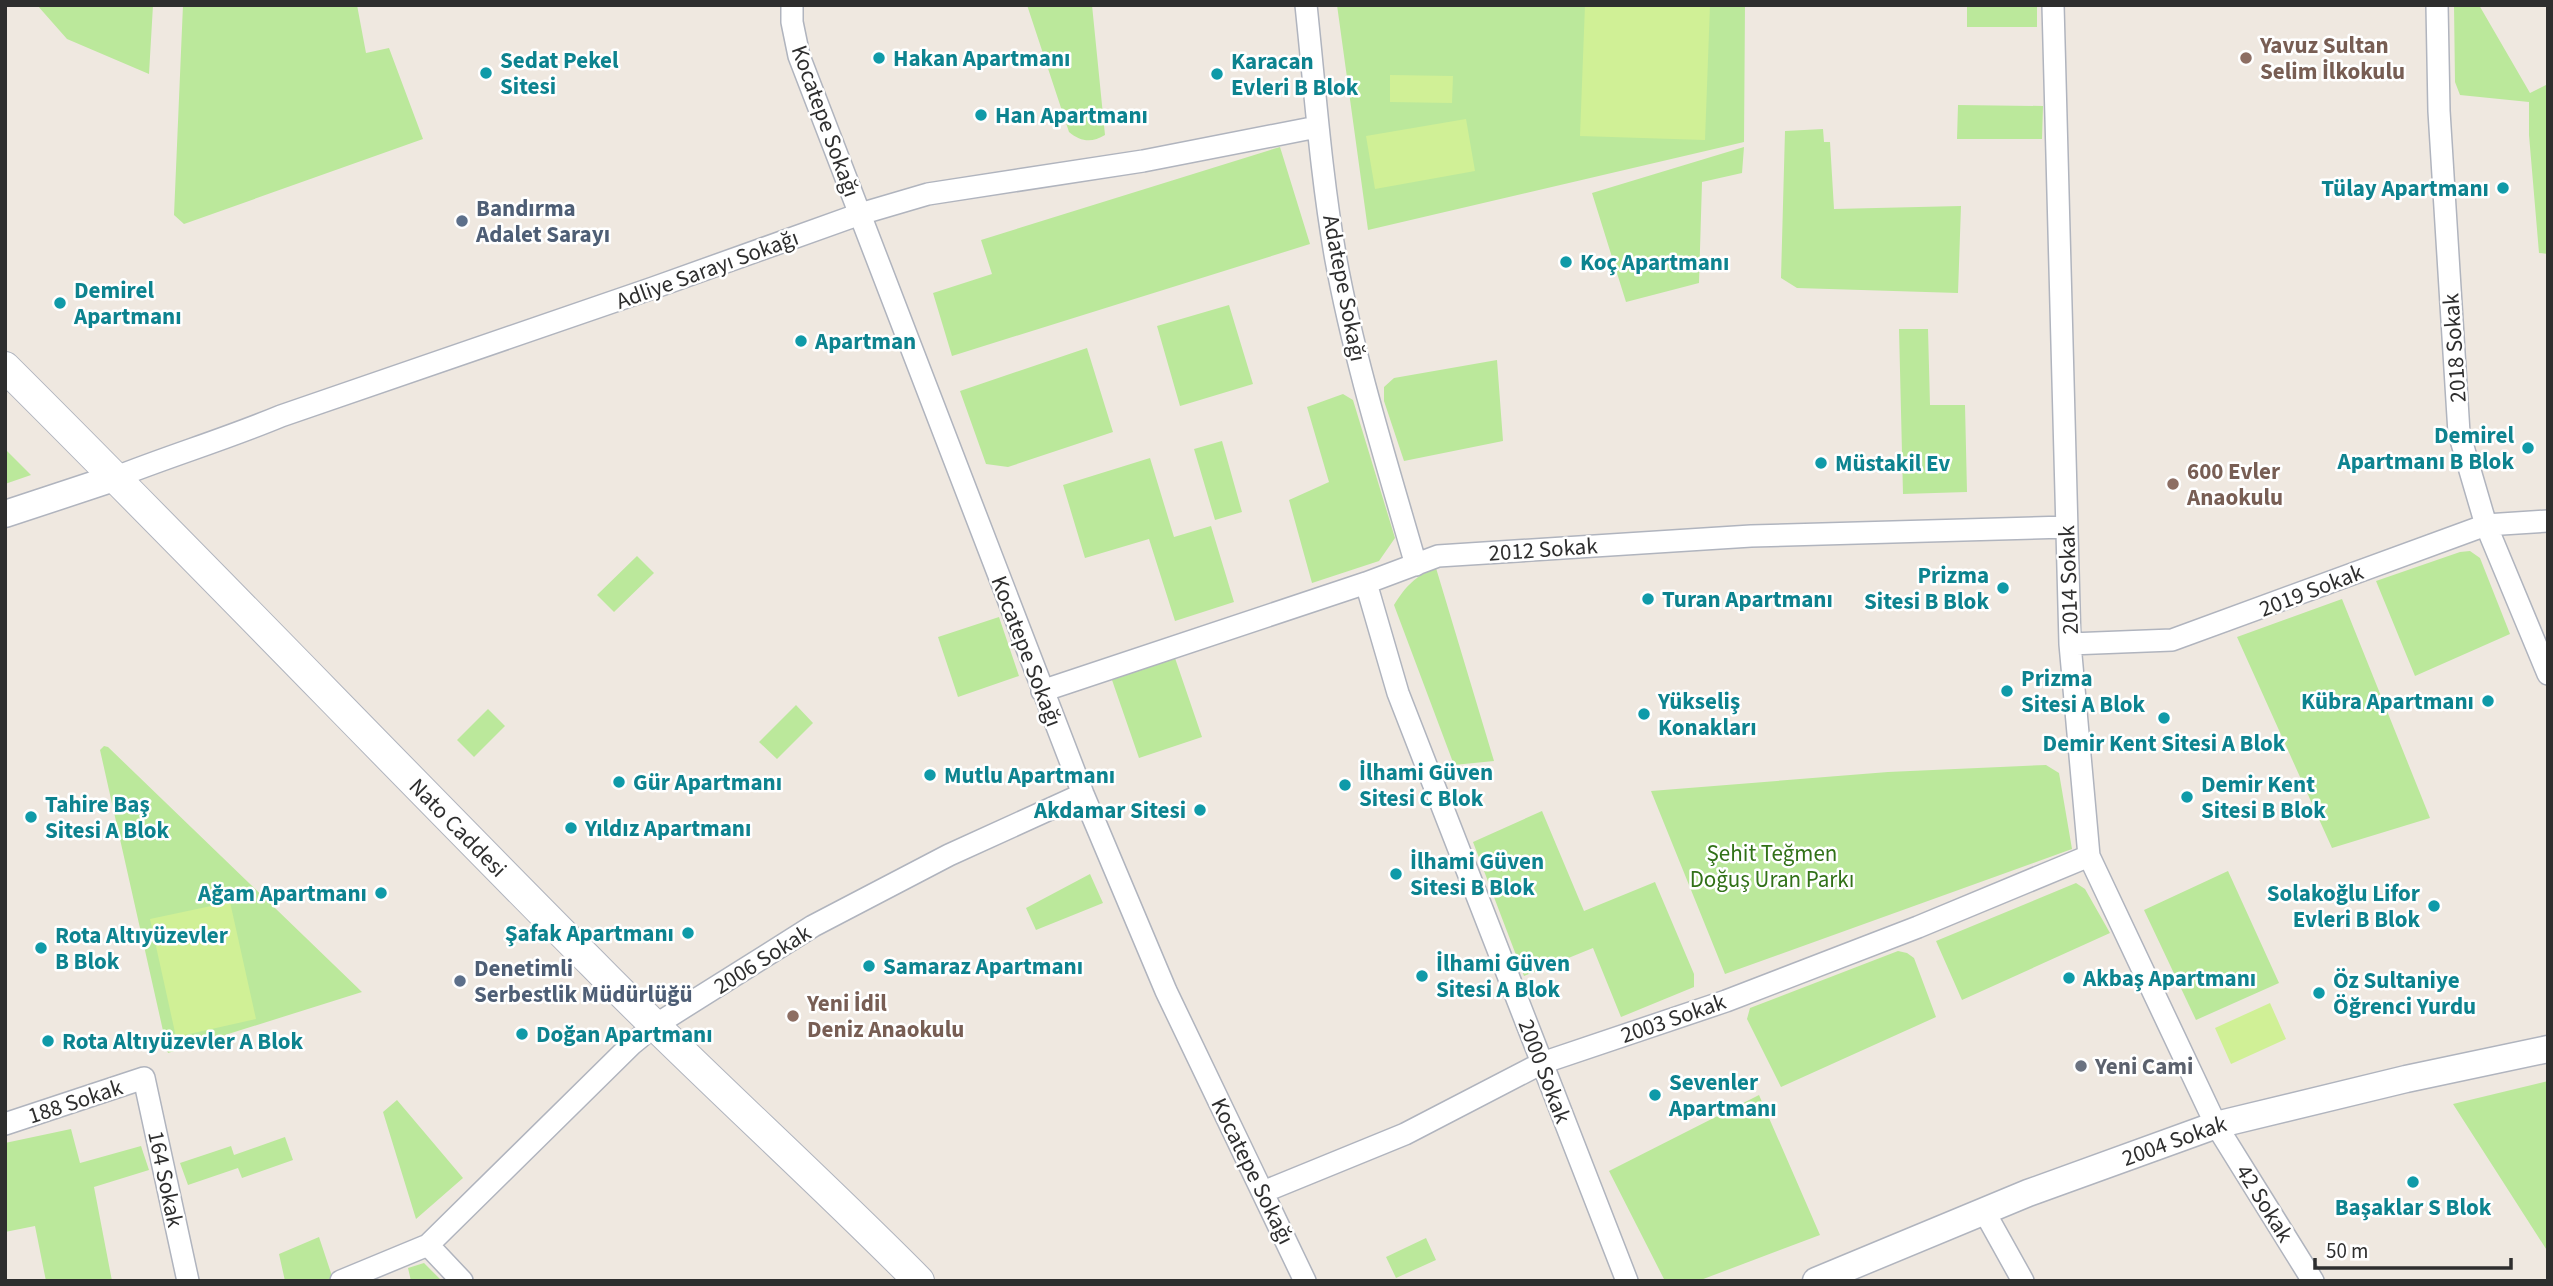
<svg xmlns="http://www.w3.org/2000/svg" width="2553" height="1286" viewBox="0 0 2553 1286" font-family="'Source Sans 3',sans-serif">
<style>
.green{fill:#bbe89b}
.pitch{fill:#d0f096}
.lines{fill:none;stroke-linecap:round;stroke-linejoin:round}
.minor-casing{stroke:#b0b4be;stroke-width:24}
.tertiary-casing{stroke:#b0b4be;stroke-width:29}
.secondary-casing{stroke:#b0b4be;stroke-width:32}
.minor{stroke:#fff;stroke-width:21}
.tertiary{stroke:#fff;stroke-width:26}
.secondary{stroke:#fff;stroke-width:30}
.culture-dot{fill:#0f9aa8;stroke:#fff;stroke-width:2.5}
.education-dot{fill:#8d6e63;stroke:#fff;stroke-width:2.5}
.service-dot{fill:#5c6f8a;stroke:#fff;stroke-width:2.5}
.worship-dot{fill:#6b7280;stroke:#fff;stroke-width:2.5}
.labels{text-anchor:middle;stroke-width:5;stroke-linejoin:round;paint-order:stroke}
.education-label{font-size:23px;font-weight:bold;fill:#785e54;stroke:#fff;text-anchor:start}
.culture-label{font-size:23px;font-weight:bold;fill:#0d838f;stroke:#fff;text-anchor:start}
.street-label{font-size:23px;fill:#2e2e2e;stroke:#fff}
.service-label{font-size:23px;font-weight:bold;fill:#4e5e75;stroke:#fff;text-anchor:start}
.park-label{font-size:23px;fill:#317117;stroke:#fff}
.worship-label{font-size:23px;font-weight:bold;fill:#5b616d;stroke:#fff;text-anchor:start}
</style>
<rect width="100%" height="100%" fill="#efe8e0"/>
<path class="green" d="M 37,5 L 153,5 L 149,74 L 67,39 Z
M 183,5 L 357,5 L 366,53 L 389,48 L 423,139 L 184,224 L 174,215 Z
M 1027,5 L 1092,5 L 1105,135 C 1092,143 1081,142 1069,132 Z
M 1337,5 L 1745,5 L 1744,142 L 1368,230 Z
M 1967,5 L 2037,5 L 2037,27 L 1967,27 Z
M 2454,5 L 2479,5 L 2530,93 L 2548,84 L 2548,254 L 2539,253 L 2529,135 L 2529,102 L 2460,95 L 2455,82 Z
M 1958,105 L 2043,106 L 2042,139 L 1957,139 Z
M 1823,129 L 1824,142 L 1830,142 L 1834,209 L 1961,206 L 1958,293 L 1797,288 L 1781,278 L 1785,131 Z
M 1280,147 L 1310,244 L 952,356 L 933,293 L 992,274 L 981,240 Z
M 1744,147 L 1742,173 L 1702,182 L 1699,283 L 1626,302 L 1592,193 Z
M 1229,305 L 1253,384 L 1180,406 L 1157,326 Z
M 1899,329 L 1928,329 L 1930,405 L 1965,405 L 1967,492 L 1903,494 Z
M 1087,348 L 1113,432 L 1008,467 L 986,464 L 960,391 Z
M 1497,360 L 1503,441 L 1404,461 L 1384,401 L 1384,387 L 1394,378 Z
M 1343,394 L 1353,400 L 1395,538 L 1379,561 L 1312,583 L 1289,500 L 1329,482 L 1307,407 Z
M 1222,441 L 1242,512 L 1215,520 L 1194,449 Z
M 5,449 L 31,475 L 5,484 Z
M 1150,458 L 1174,537 L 1211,526 L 1234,602 L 1175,621 L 1149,539 L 1085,558 L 1063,485 Z
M 2470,551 L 2480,558 L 2510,634 L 2415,676 L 2376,581 L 2460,552 Z
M 637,556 L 654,573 L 614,612 L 597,595 Z
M 1436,568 L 1494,761 L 1454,765 L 1394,605 C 1406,586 1415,576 1436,568 Z
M 2342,599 L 2430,818 L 2332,848 L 2237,637 Z
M 999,617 L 1019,676 L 958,697 L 938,637 Z
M 1175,658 L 1202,737 L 1139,758 L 1112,680 Z
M 796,705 L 813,723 L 777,759 L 759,742 Z
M 488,709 L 505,726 L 474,757 L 457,740 Z
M 104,746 L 108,747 L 362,992 L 168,1053 L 100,750 Z
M 2046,765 L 2059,773 L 2072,849 L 1725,974 L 1651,791 L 1888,772 Z
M 1542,811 L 1584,911 L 1655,882 L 1694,974 L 1694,987 L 1621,1017 L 1593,948 L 1524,976 L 1473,842 Z
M 2228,871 L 2279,983 L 2196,1020 L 2144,910 Z
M 1090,874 L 1103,903 L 1036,930 L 1026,908 Z
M 2076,883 L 2085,889 L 2110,933 L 1962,1000 L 1936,941 Z
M 1898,951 L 1907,953 L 1914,958 L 1936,1017 L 1781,1087 L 1747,1019 L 1750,1008 Z
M 2548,1081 L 2548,1252 L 2453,1104 Z
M 1759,1095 L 1820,1235 L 1698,1281 L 1665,1281 L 1609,1171 Z
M 397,1100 L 463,1178 L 416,1219 L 383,1112 Z
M 71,1129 L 80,1163 L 141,1146 L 149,1170 L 94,1187 L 112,1281 L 46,1281 L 35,1226 L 5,1232 L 5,1143 Z
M 285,1137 L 293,1160 L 242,1178 L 238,1168 L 188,1185 L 180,1163 L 231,1146 L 234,1155 Z
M 319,1237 L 333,1279 L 327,1281 L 285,1281 L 279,1254 Z
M 1426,1238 L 1436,1260 L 1396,1278 L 1386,1257 Z
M 424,1263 L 442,1281 L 411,1281 L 408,1268 Z"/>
<path class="pitch" d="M 1585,5 L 1710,5 L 1705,140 L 1580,136 Z
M 1390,75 L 1453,76 L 1452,103 L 1390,102 Z
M 1466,119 L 1475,171 L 1375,189 L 1366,136 Z
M 230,902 L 256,1019 L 176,1037 L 150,919 Z
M 2270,1003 L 2286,1039 L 2231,1064 L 2215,1028 Z"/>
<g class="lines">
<g class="minor-casing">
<path id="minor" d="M 792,5 L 792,22 L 799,56 L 1083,794 L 1166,991 L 1305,1281
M 1306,5 C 1315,90 1321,176 1336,260 C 1355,363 1387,464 1416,565
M 2053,5 L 2070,644 L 2089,856 L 2216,1125 L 2313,1281
M 2437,5 L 2439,111 L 2459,433 L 2486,525 L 2548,674
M 114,478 C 169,456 226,439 281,416 L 653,288 L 860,214 L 928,194 L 1143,161 L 1317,127
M 1366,583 L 1398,693 L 1627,1281
M 2070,644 L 2172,640 L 2486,525 L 2548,521
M 1042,691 L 1366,583 L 1438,556 L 1751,536 L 2066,527
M 5,1124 L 144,1078 L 188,1281
M 1263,1192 L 1405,1134 L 1542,1063 L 1726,1001 L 1918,927 L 2089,856
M 1984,1211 L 2023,1281
M 428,1245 L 462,1281
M 341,1281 L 428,1245 L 632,1044 L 654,1026 L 813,926 L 949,855 L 1083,794"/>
</g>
<g class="tertiary-casing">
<g id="tertiary">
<path d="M 5,514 L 114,478"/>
<path id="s1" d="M 1816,1281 L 2028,1193 L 2216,1125 L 2406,1079 L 2548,1049"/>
</g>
</g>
<g class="secondary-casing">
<g id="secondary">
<path id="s2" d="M 5,367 C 203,564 396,766 593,964 C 699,1072 812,1173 919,1281"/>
</g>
</g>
<use href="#minor" class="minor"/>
<use href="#tertiary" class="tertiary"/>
<use href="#secondary" class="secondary"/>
</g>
<g class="culture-dot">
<circle cx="879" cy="58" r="7"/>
<circle cx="486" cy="73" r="7"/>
<circle cx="1217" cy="74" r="7"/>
<circle cx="981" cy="115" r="7"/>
<circle cx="2503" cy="188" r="7"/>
<circle cx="1566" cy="262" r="7"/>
<circle cx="60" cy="303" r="7"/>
<circle cx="801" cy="341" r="7"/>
<circle cx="2528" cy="448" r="7"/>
<circle cx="1821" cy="463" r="7"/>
<circle cx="2003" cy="588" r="7"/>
<circle cx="1648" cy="599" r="7"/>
<circle cx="2007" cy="691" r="7"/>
<circle cx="2488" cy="701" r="7"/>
<circle cx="1644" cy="714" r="7"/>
<circle cx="2164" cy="718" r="7"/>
<circle cx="930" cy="775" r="7"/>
<circle cx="619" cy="782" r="7"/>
<circle cx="1345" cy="785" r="7"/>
<circle cx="2187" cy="797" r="7"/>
<circle cx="1200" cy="810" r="7"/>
<circle cx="31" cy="817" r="7"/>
<circle cx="571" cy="828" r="7"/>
<circle cx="1396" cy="874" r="7"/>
<circle cx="381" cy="893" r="7"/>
<circle cx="2434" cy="906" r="7"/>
<circle cx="688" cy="933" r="7"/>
<circle cx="41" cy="948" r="7"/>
<circle cx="869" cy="966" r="7"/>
<circle cx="1422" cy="976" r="7"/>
<circle cx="2069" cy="978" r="7"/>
<circle cx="2319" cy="993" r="7"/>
<circle cx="522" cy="1034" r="7"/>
<circle cx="48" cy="1041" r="7"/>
<circle cx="1655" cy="1095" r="7"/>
<circle cx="2413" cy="1182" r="7"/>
</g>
<g class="education-dot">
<circle cx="2246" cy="58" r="7"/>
<circle cx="2173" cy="484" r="7"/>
<circle cx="793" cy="1016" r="7"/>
</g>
<g class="service-dot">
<circle cx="462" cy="221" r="7"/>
<circle cx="460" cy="981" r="7"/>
</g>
<circle class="worship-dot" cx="2081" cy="1066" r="7"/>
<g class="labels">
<g class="education-label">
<text x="2260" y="53">Yavuz Sultan<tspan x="2260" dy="26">Selim İlkokulu</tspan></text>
<text x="2187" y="479">600 Evler<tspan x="2187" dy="26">Anaokulu</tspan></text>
<text x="807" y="1011">Yeni İdil<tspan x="807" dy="26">Deniz Anaokulu</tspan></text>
</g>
<g class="culture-label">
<text x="893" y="66">Hakan Apartmanı</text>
<text x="500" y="68">Sedat Pekel<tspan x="500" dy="26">Sitesi</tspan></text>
<text x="1231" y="69">Karacan<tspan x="1231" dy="26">Evleri B Blok</tspan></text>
<text x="995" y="123">Han Apartmanı</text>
<text x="2489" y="196" text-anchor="end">Tülay Apartmanı</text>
<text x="1580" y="270">Koç Apartmanı</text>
<text x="74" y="298">Demirel<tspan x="74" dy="26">Apartmanı</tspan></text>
<text x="815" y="349">Apartman</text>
<text x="2514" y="443" text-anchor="end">Demirel<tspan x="2514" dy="26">Apartmanı B Blok</tspan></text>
<text x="1835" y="471">Müstakil Ev</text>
<text x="1989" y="583" text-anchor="end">Prizma<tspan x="1989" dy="26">Sitesi B Blok</tspan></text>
<text x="1662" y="607">Turan Apartmanı</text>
<text x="2021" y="686">Prizma<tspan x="2021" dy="26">Sitesi A Blok</tspan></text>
<text x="1658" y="709">Yükseliş<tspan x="1658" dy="26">Konakları</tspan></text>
<text x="2474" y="709" text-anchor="end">Kübra Apartmanı</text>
<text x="2164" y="751" text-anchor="middle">Demir Kent Sitesi A Blok</text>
<text x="1359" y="780">İlhami Güven<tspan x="1359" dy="26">Sitesi C Blok</tspan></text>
<text x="944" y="783">Mutlu Apartmanı</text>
<text x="633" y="790">Gür Apartmanı</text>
<text x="2201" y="792">Demir Kent<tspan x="2201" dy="26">Sitesi B Blok</tspan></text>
<text x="45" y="812">Tahire Baş<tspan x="45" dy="26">Sitesi A Blok</tspan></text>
<text x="1186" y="818" text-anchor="end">Akdamar Sitesi</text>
<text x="585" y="836">Yıldız Apartmanı</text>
<text x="1410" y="869">İlhami Güven<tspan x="1410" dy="26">Sitesi B Blok</tspan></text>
<text x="367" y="901" text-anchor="end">Ağam Apartmanı</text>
<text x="2420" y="901" text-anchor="end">Solakoğlu Lifor<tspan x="2420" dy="26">Evleri B Blok</tspan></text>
<text x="674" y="941" text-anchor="end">Şafak Apartmanı</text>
<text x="55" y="943">Rota Altıyüzevler<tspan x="55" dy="26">B Blok</tspan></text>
<text x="1436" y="971">İlhami Güven<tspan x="1436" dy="26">Sitesi A Blok</tspan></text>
<text x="883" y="974">Samaraz Apartmanı</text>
<text x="2083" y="986">Akbaş Apartmanı</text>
<text x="2333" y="988">Öz Sultaniye<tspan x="2333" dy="26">Öğrenci Yurdu</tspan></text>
<text x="536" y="1042">Doğan Apartmanı</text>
<text x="62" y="1049">Rota Altıyüzevler A Blok</text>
<text x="1669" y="1090">Sevenler<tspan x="1669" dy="26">Apartmanı</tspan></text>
<text x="2413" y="1215" text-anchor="middle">Başaklar S Blok</text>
</g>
<g class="street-label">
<text transform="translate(826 121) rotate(70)" y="8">Kocatepe Sokağı</text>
<text transform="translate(707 269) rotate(-20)" y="8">Adliye Sarayı Sokağı</text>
<text transform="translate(1345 288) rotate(79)" y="8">Adatepe Sokağı</text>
<text transform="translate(2454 348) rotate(-94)" y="8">2018 Sokak</text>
<text transform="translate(1543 549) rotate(-4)" y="8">2012 Sokak</text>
<text transform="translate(2068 580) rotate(-92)" y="8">2014 Sokak</text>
<text transform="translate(2311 590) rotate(-21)" y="8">2019 Sokak</text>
<text transform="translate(1027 651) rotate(69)" y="8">Kocatepe Sokağı</text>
<text dy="8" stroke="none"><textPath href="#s2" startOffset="646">Nato Caddesi</textPath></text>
<text transform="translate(762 959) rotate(-32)" y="8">2006 Sokak</text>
<text transform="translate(1673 1018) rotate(-19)" y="8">2003 Sokak</text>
<text transform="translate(1545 1071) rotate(69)" y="8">2000 Sokak</text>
<text transform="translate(75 1101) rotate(-18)" y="8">188 Sokak</text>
<text dy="8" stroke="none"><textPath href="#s1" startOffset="385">2004 Sokak</textPath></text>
<text transform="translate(1253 1171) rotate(64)" y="8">Kocatepe Sokağı</text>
<text transform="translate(166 1179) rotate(78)" y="8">164 Sokak</text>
<text transform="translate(2265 1203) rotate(58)" y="8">42 Sokak</text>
</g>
<g class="service-label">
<text x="476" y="216">Bandırma<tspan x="476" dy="26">Adalet Sarayı</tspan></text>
<text x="474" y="976">Denetimli<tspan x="474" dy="26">Serbestlik Müdürlüğü</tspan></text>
</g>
<g class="park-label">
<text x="1772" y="861">Şehit Teğmen<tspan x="1772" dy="26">Doğuş Uran Parkı</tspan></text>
</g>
<g class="worship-label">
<text x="2095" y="1074">Yeni Cami</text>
</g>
</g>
<rect width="2553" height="1286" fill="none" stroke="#2e2e2e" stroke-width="14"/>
<path d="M2315 1258v10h196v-10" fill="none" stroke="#2e2e2e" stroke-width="3.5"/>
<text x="2326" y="1258" font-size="21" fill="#2e2e2e" stroke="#ffffff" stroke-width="5" paint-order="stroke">50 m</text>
</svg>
